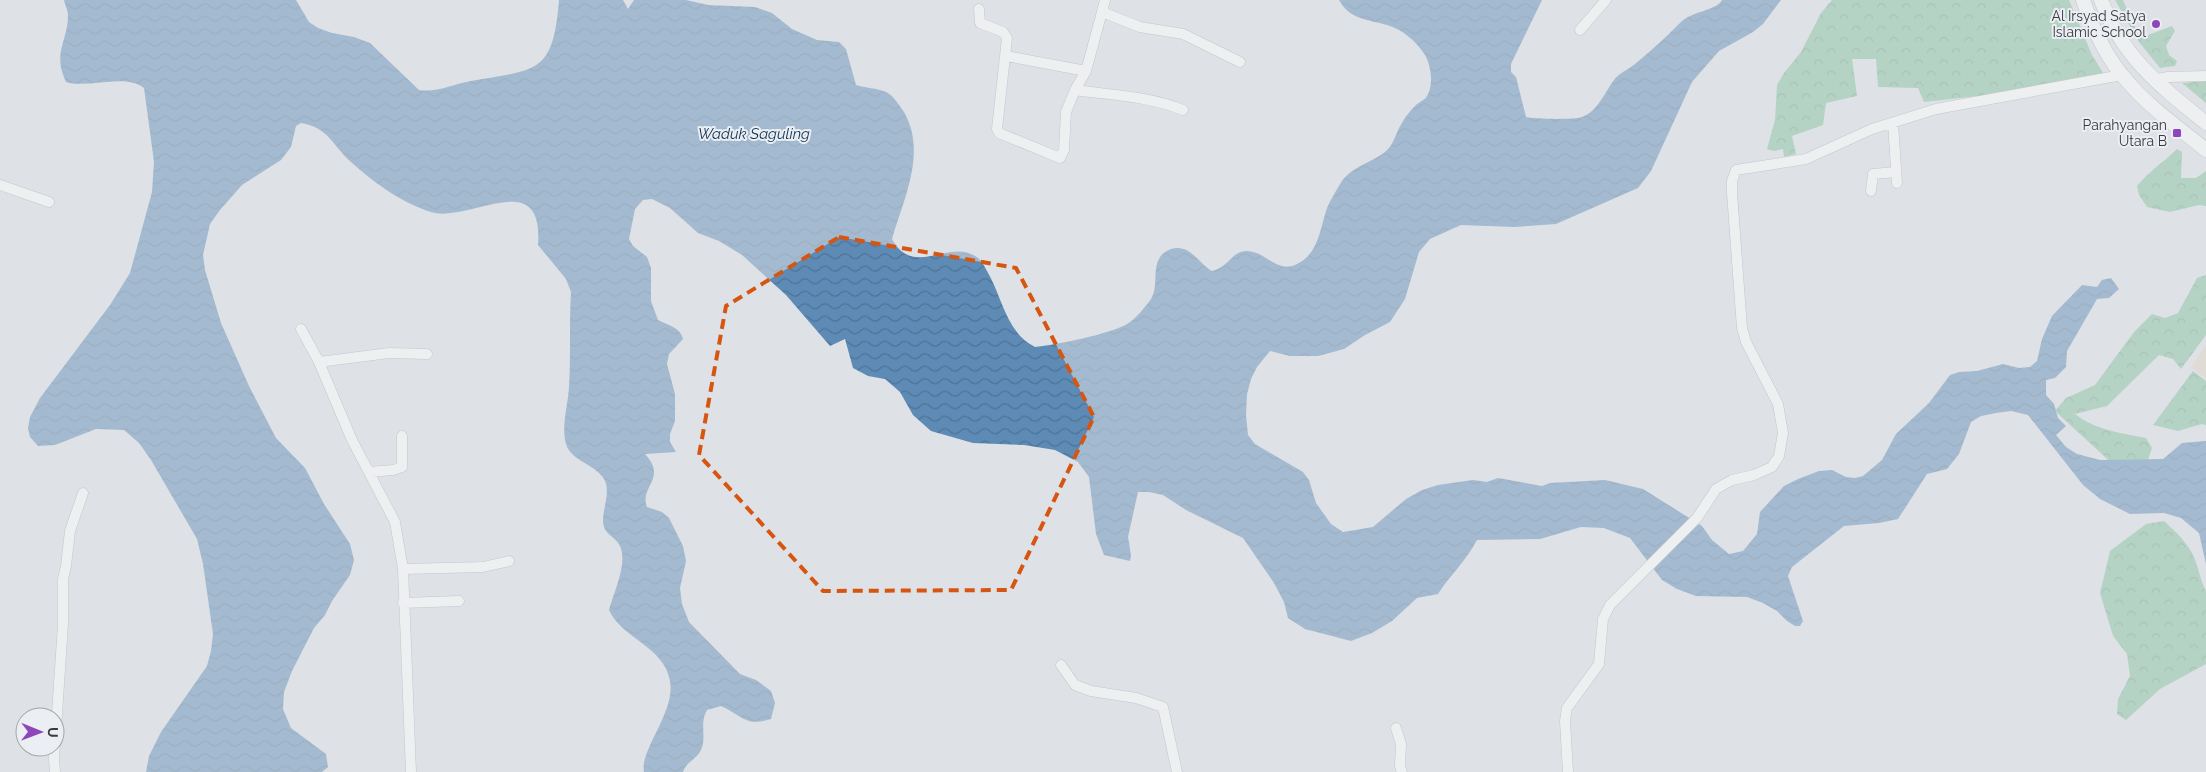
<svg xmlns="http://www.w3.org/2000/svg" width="2206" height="772" viewBox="0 0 2206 772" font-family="Raleway,sans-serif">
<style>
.commercial{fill:#e2d5c1}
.forest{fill:url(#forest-crowns)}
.water{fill:url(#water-waves)}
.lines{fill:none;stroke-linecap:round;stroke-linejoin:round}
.minor-casing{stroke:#a2a5a9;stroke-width:11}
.secondary-casing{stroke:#a2a5a9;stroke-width:15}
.minor{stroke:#fff;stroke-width:10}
.secondary{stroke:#fff;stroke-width:14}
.marked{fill:none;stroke:#d65611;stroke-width:4;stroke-dasharray:10 6;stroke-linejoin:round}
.poi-dot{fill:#8e47ba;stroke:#ebeef3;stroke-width:2}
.labels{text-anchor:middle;stroke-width:4;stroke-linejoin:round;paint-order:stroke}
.poi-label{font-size:14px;fill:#393b3d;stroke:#ebeef3;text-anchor:end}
.water-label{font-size:15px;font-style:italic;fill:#103452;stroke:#ebeef3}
</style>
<defs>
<pattern id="forest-crowns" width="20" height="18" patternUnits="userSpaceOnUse" patternTransform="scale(1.25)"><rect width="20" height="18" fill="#82c09c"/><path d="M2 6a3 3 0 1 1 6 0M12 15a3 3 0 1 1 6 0" fill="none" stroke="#6b9d80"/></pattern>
<pattern id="water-waves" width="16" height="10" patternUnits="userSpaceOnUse" patternTransform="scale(1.25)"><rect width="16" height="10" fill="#5d8bb6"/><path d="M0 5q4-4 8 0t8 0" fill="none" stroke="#4e7395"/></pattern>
</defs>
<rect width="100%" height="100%" fill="#dee1e6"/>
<path class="commercial" d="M 2206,345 L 2206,379 L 2191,367 Z"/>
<path class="forest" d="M 1832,0 L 2069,0 L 2092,55 L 2105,76 L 1987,95 L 1924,102 L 1918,88 L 1878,87 L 1876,59 L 1852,59 L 1857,96 L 1826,103 L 1823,125 L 1792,136 L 1796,154 L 1784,157 L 1783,149 L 1774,151 L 1767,149 L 1775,120 L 1777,85 L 1784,73 L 1801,52 L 1821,13 Z
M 2115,0 L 2123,0 L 2140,38 L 2172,26 L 2175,31 L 2166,46 L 2169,55 L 2177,61 L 2175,66 L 2160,68 L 2139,42 Z
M 2206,81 L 2206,103 L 2182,83 Z
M 2177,149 L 2182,152 L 2181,178 L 2196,178 L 2206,171 L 2206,206 L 2199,205 L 2170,212 L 2147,207 L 2139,195 L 2137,186 C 2149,171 2164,162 2177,149 Z
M 2206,275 L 2206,335 L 2181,369 L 2173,359 L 2159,355 L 2107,406 L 2075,414 C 2095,430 2121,433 2146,438 L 2152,448 L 2147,463 L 2116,467 L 2055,411 L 2066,398 L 2095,385 L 2134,332 L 2152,314 L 2165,318 L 2178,313 L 2197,278 Z
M 2193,371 L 2206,381 L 2206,425 L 2202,424 L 2178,431 L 2153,425 Z
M 2164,521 C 2176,532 2187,542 2194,557 C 2199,569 2200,580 2206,591 L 2206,664 L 2160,689 L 2126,720 L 2117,714 L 2118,699 L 2130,676 L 2127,654 L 2113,636 L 2100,593 L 2106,568 L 2110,551 L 2146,524 Z"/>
<path class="water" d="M 64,0 L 296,0 L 309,22 L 318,28 L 332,33 L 354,37 L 370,43 L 419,90 C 437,93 453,84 471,81 C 537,69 553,75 559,0 L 623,0 L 628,9 L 634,0 L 686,0 L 708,5 L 755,7 L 772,13 L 792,29 L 817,40 L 839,42 L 846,49 L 856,85 C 865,88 877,88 886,92 C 894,96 899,105 904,112 C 927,152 904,198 892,239 C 914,280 950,236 978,258 C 982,261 984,266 987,271 C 1002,296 1006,333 1035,347 C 1056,345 1110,334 1127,324 C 1136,319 1145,307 1151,299 C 1161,284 1147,258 1171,249 C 1190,243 1199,264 1212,271 C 1228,268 1232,251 1246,251 C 1264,250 1276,273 1295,265 C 1319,255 1320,228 1327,208 C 1331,199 1337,189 1342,181 C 1353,166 1371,163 1385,152 C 1395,144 1395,133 1402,123 C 1405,117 1411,110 1416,105 C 1419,102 1425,100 1427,96 C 1434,84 1431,66 1425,55 C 1417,42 1402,29 1387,25 C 1367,19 1350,20 1339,0 L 1542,0 L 1511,64 L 1511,72 L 1516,77 L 1526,117 C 1533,119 1575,120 1582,117 C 1598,111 1605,92 1614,80 C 1619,73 1629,69 1635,64 C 1651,51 1666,37 1680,23 C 1691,11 1716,11 1722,0 L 1781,0 L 1763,24 L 1753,32 L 1719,51 L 1692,82 L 1651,171 L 1638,188 L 1556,224 L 1514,227 L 1461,225 L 1430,239 L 1419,252 L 1405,299 L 1390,322 L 1365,335 L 1344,349 L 1318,356 L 1290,356 L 1270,351 L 1257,367 L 1251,379 L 1247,394 L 1246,415 L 1248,435 L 1255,444 L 1303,472 L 1309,480 L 1316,503 L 1331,524 L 1343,532 L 1373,527 L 1406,499 L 1422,490 L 1438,485 L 1473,480 L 1487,482 L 1498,478 L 1542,486 L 1550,483 L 1605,480 L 1643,489 L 1702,526 L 1712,540 L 1729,554 L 1743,551 L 1757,534 L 1760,512 L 1784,486 L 1798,479 L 1819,471 L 1832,470 L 1846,477 L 1855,478 L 1863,476 L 1882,460 L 1896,434 L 1929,403 L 1950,375 L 1959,372 L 1977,371 L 2003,364 L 2019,368 L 2030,367 L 2037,361 L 2042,339 L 2052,316 L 2082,285 L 2097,287 L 2102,280 L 2111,278 L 2119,289 L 2109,298 L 2097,299 L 2067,351 L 2066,367 L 2055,378 L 2046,380 L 2046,395 L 2054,404 L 2058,418 L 2066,426 L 2056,435 L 2066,447 L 2077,454 L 2100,460 L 2163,459 L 2182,443 L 2206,441 L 2206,564 L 2199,533 L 2181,518 L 2164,513 L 2130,514 L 2100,499 L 2083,485 L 2028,415 L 2011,411 L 1996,413 L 1981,416 L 1971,422 L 1959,454 L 1947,469 L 1927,474 L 1898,519 L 1879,523 L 1844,526 L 1792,567 L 1788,576 L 1803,621 L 1800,626 L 1795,626 L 1787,621 L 1777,611 L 1763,603 L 1747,597 L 1696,596 L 1677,589 L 1662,580 L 1630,538 L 1604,528 L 1581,527 L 1540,539 L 1477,540 C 1466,561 1451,574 1438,594 L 1417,598 L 1392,621 L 1372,633 L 1351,641 L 1305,629 L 1288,618 L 1284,602 L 1274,583 L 1243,538 L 1186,510 L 1163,495 L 1149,492 L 1138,492 L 1128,537 L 1131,555 L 1130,561 L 1104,555 L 1096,534 L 1089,477 L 1078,462 L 1055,450 L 1024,445 L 973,443 L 931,431 L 913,415 L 900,392 L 885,379 L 868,376 L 853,368 L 845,339 L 830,346 L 786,295 L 742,255 L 719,241 L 698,233 L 670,208 L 652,199 L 643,200 L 635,209 L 629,239 L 633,246 L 647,257 L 651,268 L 651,301 L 658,320 C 668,325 681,328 683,339 L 669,354 L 667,364 L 675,394 L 675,421 L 670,434 L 670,442 L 676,452 L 645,454 C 668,479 639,486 647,507 L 662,512 L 669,518 L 683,546 L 686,561 L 680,588 L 682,604 L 689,622 L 740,674 L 756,680 L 771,691 L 775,703 L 771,719 C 745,727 743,716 721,706 L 707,710 C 699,723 707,737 701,750 C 697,759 686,762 683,772 L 644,772 C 639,751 676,711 670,681 C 664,646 622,639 609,610 C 614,591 629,562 619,544 C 613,535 603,534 603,520 C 603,508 611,491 604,479 C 595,464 571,461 566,444 C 561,426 568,405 569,387 C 571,356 569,324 571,292 L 566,279 L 538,245 C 544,164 469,224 431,212 C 402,203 373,182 351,162 C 333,146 328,127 301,123 L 296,126 L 291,147 L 281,160 L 242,185 L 220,210 L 210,224 L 203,255 L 205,270 L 221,323 L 249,386 L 276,438 L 305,468 L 324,504 L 350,544 L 354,560 L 350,575 L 332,601 L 325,615 L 314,628 L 292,671 L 284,692 L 283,709 L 291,728 L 326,754 L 328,767 L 322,772 L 146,772 L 149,756 L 161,732 L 207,666 L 211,651 L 213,634 L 203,564 L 197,539 L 151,460 L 139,443 L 124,430 L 96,429 L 55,445 L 38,446 L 30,437 L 28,428 L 30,417 L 40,398 L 110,305 L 130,273 L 152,192 L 154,162 L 144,88 C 125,73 89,89 66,82 C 52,52 68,42 68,15 C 68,11 65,5 64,0 Z"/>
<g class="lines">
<g class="minor-casing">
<path id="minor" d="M 1105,0 L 1102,12 L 1140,27 L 1183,34 L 1240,62
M 979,9 L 980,23 L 1003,32 L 1007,38 L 997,129 L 999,133 L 1060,158 L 1064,150 L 1066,112 L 1075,90
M 1102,12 L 1086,71 L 1075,90 C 1111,95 1148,96 1183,110
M 1580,30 L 1606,0
M 1006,56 L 1086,71
M 2153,80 L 2168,77 L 2206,76
M 1893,123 L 1897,183
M 0,185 L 49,202
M 1871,191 L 1873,174 L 1896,172
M 301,329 L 319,362 L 352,440 L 395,522 L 403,569 L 411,772
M 319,362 L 389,353 L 427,354
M 369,472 L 393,470 L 402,467 L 402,436
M 403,569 L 483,567 L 509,561
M 403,603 L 459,601
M 1061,665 L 1075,685 L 1091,691 L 1136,698 L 1163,707 L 1177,772
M 1396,728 L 1401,744 L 1400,766 L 1402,772
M 55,772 L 54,759 L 63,624 L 63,579 L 66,566 L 70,531 L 83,493
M 1568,772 L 1565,721 L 1567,708 L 1599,664 L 1603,619 L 1610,605 L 1697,518 L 1716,489 L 1732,480 L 1754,475 L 1772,467 L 1779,456 L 1783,433 L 1778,404 L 1746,342 L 1742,328 L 1732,193 L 1732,181 L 1736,170 L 1806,159 L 1872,129 L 1936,109 L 2122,75"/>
</g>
<g class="secondary-casing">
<path id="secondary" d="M 2083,0 C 2093,29 2106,58 2127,81 C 2149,107 2179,128 2206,150
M 2101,0 C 2123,58 2160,86 2206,123"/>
</g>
<use href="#minor" class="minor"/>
<use href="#secondary" class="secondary"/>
</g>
<path d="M0 0H2206V772H0ZM 839,237 L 1016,268 L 1094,417 L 1011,590 L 823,591 L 699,455 L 726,306 Z" fill="#dee1e6" fill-opacity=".55" fill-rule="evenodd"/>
<path class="marked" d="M 839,237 L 1016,268 L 1094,417 L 1011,590 L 823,591 L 699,455 L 726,306 Z"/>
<g class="poi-dot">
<circle cx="2156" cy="24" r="5"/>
<rect x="2172" y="128" width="10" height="10" rx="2.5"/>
</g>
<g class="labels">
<g class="poi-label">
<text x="2146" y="21">Al Irsyad Satya<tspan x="2146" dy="16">Islamic School</tspan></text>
<text x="2167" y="130">Parahyangan<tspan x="2167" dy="16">Utara B</tspan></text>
</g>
<g class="water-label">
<text x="754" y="139">Waduk Saguling</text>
</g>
</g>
<g transform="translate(40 732) rotate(91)"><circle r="24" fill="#ebeef3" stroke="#a4a6aa"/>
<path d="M0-4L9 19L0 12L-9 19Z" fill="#8e47ba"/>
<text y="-8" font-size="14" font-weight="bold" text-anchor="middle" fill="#393b3d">U</text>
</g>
</svg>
